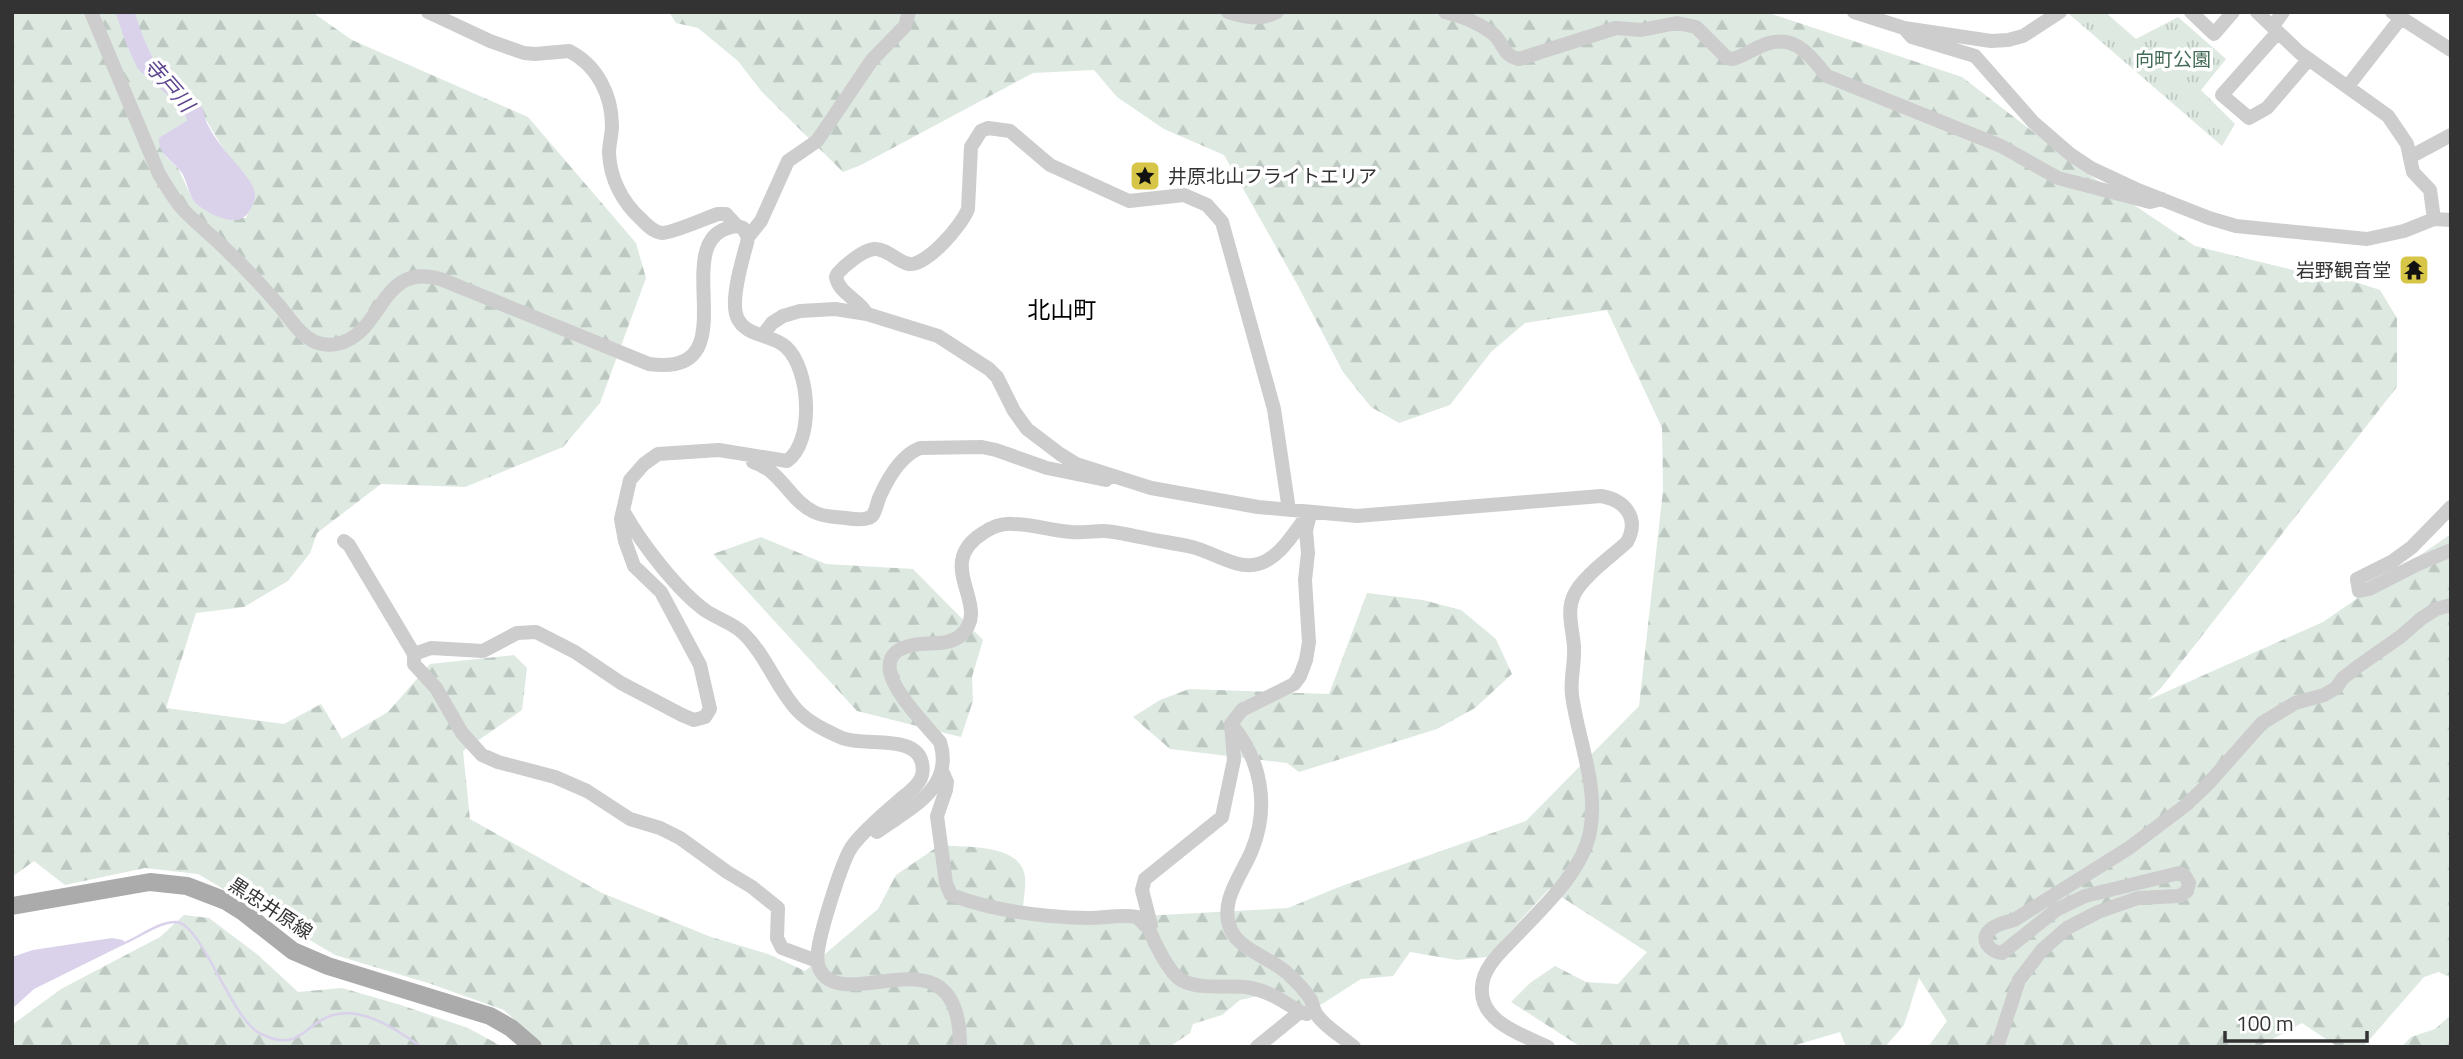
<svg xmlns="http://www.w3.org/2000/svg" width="2463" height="1059" viewBox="0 0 2463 1059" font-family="'Titillium Web','Noto Sans JP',sans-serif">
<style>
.grass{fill:url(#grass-tufts)}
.forest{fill:url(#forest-firs);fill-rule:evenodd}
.water{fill:#dad1eb}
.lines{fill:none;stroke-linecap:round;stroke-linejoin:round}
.stream{stroke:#dad1eb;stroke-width:2.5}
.river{stroke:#dad1eb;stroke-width:18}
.minor{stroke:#cdcdcd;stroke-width:14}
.major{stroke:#ababab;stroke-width:18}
.labels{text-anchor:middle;stroke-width:7;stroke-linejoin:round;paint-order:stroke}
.park-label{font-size:19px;fill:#436b56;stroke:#fff}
.poi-label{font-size:19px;fill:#333;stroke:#fff;text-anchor:start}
.street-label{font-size:19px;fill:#333;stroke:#fff}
.water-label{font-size:21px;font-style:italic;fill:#5e468f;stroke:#fff}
.quarter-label{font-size:23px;fill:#000;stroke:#fff}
</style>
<defs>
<pattern id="grass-tufts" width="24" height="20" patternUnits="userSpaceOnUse" patternTransform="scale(1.75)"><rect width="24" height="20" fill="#dde9e1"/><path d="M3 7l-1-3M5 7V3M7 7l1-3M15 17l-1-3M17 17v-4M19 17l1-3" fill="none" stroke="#bec8c2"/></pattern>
<pattern id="forest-firs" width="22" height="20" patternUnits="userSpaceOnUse" patternTransform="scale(1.75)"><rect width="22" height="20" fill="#dde9e1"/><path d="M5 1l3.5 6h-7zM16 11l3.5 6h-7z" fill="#bec8c2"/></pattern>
</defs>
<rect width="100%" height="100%" fill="#fff"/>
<path class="grass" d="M 2070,12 L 2105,12 L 2136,39 L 2178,17 L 2226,59 L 2201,90 L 2235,124 L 2222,146 L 2068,13 Z"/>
<path class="forest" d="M 12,12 L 312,12 L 352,40 L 528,117 L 636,243 L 646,278 L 600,403 L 563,447 L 465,487 L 381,484 L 317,533 L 310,553 L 288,581 L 244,607 L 196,613 L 166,708 L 284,724 L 321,704 L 342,739 L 388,712 L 430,664 L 514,655 L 527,668 L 522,710 L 463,751 L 470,819 L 602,893 L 711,937 L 768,954 L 805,971 L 878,909 L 896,875 L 940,845 C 966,848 1021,843 1025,877 C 1026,889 1023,903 1022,915 L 1069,920 L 1288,908 L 1339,887 L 1526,821 L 1639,706 L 1663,490 L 1662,428 L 1607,310 L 1525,323 L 1491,352 L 1450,405 L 1399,423 L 1371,407 L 1343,372 L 1297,284 L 1224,155 L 1164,129 L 1117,97 L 1094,70 L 1033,73 L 861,165 L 843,172 L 762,92 L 738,61 L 698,28 L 676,23 L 669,12 L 1766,12 L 1962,77 L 2085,172 L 2195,246 L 2293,270 L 2340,277 L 2380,290 L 2397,318 L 2397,387 L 2161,688 L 2148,700 L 2323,622 L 2451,534 L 2451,978 L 2439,972 L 2424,977 L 2363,1047 L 2338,1047 L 2302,1023 L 2258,1047 L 1928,1047 L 1947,1021 L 1919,978 L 1904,1025 L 1885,1047 L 1846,1047 L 1840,1032 L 1789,1047 L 1581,1047 L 1511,1002 L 1530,983 L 1555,966 L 1586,982 L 1618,984 L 1647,952 L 1549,889 L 1487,957 L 1457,960 L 1410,952 L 1393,976 L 1361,979 L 1322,1004 L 1305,1009 L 1275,992 L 1240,1000 L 1222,1015 L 1193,1024 L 1190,1033 L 1169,1047 L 544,1047 L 504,1010 L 428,983 L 335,955 L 198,874 L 145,868 L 65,885 L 34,861 L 12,877 ZM 198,114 L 203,115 L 224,150 L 253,187 L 254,200 L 246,218 L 224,218 L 199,206 L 191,196 L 178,168 L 166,157 L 159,139 Z
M 761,537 L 826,564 L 913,569 L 983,640 L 972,677 L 973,701 L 961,737 L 857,711 L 713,554 Z
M 1367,593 L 1423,600 L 1461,610 L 1496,639 L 1512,674 L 1475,708 L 1437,729 L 1299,772 L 1287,763 L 1170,749 L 1133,717 L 1160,700 L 1189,689 L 1329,694 Z
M 184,915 L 209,918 L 258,955 L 298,992 L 342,988 L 401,1005 L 468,1028 L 503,1047 L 12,1047 L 12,1025 L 61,989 L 160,937 Z
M 2451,1015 L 2451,1047 L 2401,1047 L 2411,1037 L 2435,1029 Z"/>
<path class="water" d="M 198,114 L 203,115 C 208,126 214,137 222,147 C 230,158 256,183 255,195 C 255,200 252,206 250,210 C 240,230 213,216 199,206 C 189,199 188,183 182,173 C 174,161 158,155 159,138 Z
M 112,938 L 123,940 L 125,944 L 34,989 L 12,1009 L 12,957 L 33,950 Z"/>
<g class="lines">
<path class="stream" d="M 122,944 C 139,938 157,922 176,922 C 202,923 231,1020 261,1034 C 301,1053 304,1023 333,1015 C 364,1007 398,1030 421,1047"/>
<path class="river" d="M 125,12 L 134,39 L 145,63 L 183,97 L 195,114 L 200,138"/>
<path class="minor" d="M 91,12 L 159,174 C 166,185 172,196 180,206 C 188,216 198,223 207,232 C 231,253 254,277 275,301 C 286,312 294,328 307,337 C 315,344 327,346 337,344 C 385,334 379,259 443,280 L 649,364 C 755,379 660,234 737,226
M 1228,12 C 1244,17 1261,21 1277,12
M 1445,12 C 1461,16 1479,23 1492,33 C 1504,42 1502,56 1519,59 L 1616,28 L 1641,30 L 1677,23 L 1696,27 L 1727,58 L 1733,59 C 1743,56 1750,51 1759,47 C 1792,31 1807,52 1827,76 L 2001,146 L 2058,178 L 2150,202 L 2162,199
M 1854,12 L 1904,28 L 1991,41 L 2008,40 L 2023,36 L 2060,12
M 2191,12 L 2214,34 L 2233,12
M 2257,12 L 2300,53 L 2388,116 L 2407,144 L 2413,172 L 2430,190 L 2434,219
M 2392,12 L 2451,50
M 2273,26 L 2283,12
M 1904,28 L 1912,37 L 1975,56 L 2033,122 L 2070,154 L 2091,168 L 2138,190 L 2209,218 L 2236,226 L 2367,239 L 2404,231 L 2434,219 L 2451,220
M 2278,32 L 2222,95 L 2249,118 L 2267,108 L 2309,59
M 2348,86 L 2401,18
M 2410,157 L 2451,135
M 748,237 L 761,221 L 788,161 L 817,141 L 872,60 L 905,26 L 909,12
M 867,314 C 859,299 839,294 836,277 L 838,273 C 845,265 863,250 874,249 C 887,248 897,262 909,264 C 927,266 962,225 968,209 L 971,147 L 981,131 L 988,128 L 1010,131 L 1050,165 L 1129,201 L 1184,195 L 1207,205 L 1222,222 L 1274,409 L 1289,510
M 763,335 L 772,323 L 783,316 L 800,311 L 835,309 L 867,314 L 938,336 L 989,369 L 997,377 L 1014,411 L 1027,429 L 1060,454 L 1076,464 L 1151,488 L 1258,507 L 1357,516 L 1601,496 C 1625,500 1640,518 1627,542 C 1612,556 1582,577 1574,595 C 1566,611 1573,630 1574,647 C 1575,663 1570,679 1572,695 C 1578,740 1599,786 1590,832 C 1582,872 1544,906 1517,935 C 1503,950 1483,966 1482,987 C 1479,1022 1523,1035 1548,1047
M 753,462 C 782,471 789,500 814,512 C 823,517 836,517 846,518 C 852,519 866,521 872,516 C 876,512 877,502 880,496 C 888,478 900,456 920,448 L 982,447 L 996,450 L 1047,468 L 1106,480
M 2451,507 L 2412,547 L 2393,561 L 2357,579 L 2359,591 L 2369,589 L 2418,564 L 2451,550
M 625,514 C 642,544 678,591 706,611 C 718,619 733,623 743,633 C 766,655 776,687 797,710 C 809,723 827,731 842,738 C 866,747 916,734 922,763 C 923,768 923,774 921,778 C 918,786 909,792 903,797 C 886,812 867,827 853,845 C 842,859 821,930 818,950 C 817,956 817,964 820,970 C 845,1017 961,923 960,1047
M 1310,514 L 1306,531 L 1308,553 L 1305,580 L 1309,642 L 1306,660 L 1300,676 L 1294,684 L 1242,710 L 1231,724 C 1261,759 1270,806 1252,850 C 1242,875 1218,902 1231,930 C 1240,950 1270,958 1286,972 C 1295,980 1305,990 1311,1000 C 1313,1005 1314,1011 1317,1015 C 1325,1027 1343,1037 1354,1047
M 344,541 L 349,545 L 414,654 L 414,664 L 436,688 L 462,733 L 482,755 L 498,762 L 555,777 L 587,791 L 630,819 L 660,828 L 680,838 L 727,872 L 752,887 L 778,908 L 777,938 L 782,948 L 817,961
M 414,654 L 431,648 L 483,651 L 517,633 L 536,632 L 575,652 L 621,683 L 682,715 L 694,720 L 705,717 L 710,709 L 700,665 L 661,592 L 634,566 L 625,541 L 621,519 L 630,480 L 644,464 L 658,454 L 719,450 L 787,461 C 815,441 810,369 786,347 C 772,334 745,337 737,317 C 730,300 742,261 747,243 L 748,237 L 743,228 L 737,226 L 726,214 L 718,214 C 706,218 673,233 662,233 C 653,232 647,225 641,219 C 622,202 610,178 609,153 C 609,144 612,135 612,126 C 612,95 597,65 569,51 L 535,54 L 524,53 L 490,41 L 428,12
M 1231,724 L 1234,760 L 1222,817 L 1145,879 L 1142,890 L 1151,925 L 1149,929 C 1154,942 1169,973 1181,980 C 1200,990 1225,985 1246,987 C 1267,990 1283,1001 1300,1012
M 943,773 L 947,782 L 946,790 L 937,816 L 946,883 L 951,895 C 994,911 1042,917 1088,918 C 1104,918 1121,914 1137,917 L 1149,929
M 877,832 C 908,809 955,789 940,742 C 923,721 854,657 913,645 C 928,642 948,646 960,636 C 995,606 931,566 983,533 C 992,527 1003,523 1013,524 C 1033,524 1052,531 1071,532 C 1082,533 1093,531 1103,531 C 1115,531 1128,535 1140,537 C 1157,541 1175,543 1192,547 C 1213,552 1237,570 1258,564 C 1281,558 1295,530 1310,512
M 1257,1047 L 1300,1012 L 1307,1014
M 1997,1047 L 2019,980 L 2042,950 L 2067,928 L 2098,912 L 2138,898 L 2180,896 L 2187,891 L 2189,883 L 2185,876 L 2179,873 L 2085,896 L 2056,910 L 2002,953 C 1990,952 1978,939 1991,929 C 1997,924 2006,922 2014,920 L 2129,848 L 2186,805 L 2208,784 L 2262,723 L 2295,703 L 2324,695 L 2336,688 L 2343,678 L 2360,665 L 2400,637 L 2422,618 L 2436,609 L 2451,605"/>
<path class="major" d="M 12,906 L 150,882 L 187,886 L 226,901 L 242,911 L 293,951 L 328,966 L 490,1016 L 511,1028 L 533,1047"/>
</g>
<defs>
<g id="sight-square" transform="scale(1.575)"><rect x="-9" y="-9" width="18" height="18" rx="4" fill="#d7c547" stroke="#fff"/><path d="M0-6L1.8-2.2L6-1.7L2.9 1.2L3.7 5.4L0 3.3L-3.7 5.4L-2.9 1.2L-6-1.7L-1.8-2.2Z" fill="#111"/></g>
<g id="temple-square" transform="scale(1.575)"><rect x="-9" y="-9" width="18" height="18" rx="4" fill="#d7c547" stroke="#fff"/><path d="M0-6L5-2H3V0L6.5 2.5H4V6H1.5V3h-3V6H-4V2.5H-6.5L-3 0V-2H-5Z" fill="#111"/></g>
</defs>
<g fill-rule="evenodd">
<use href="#sight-square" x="1145" y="176"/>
<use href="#temple-square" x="2414" y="270"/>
</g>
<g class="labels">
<g class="park-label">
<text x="2173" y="66">向町公園</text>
</g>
<g class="poi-label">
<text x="1168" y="183">井原北山フライトエリア</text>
<text x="2391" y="277" text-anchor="end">岩野観音堂</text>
</g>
<g class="street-label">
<text transform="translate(271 908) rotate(33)" y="7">黒忠井原線</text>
</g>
<g class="water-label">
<text transform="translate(169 85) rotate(49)" y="7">寺戸川</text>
</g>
<g class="quarter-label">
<text x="1062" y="318">北山町</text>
</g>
</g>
<rect width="2463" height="1059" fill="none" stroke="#333333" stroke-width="28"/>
<path d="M2225 1031v10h142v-10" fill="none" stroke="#333333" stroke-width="3.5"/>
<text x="2236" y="1031" font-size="21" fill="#333333" stroke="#ffffff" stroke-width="5" paint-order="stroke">100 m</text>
</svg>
